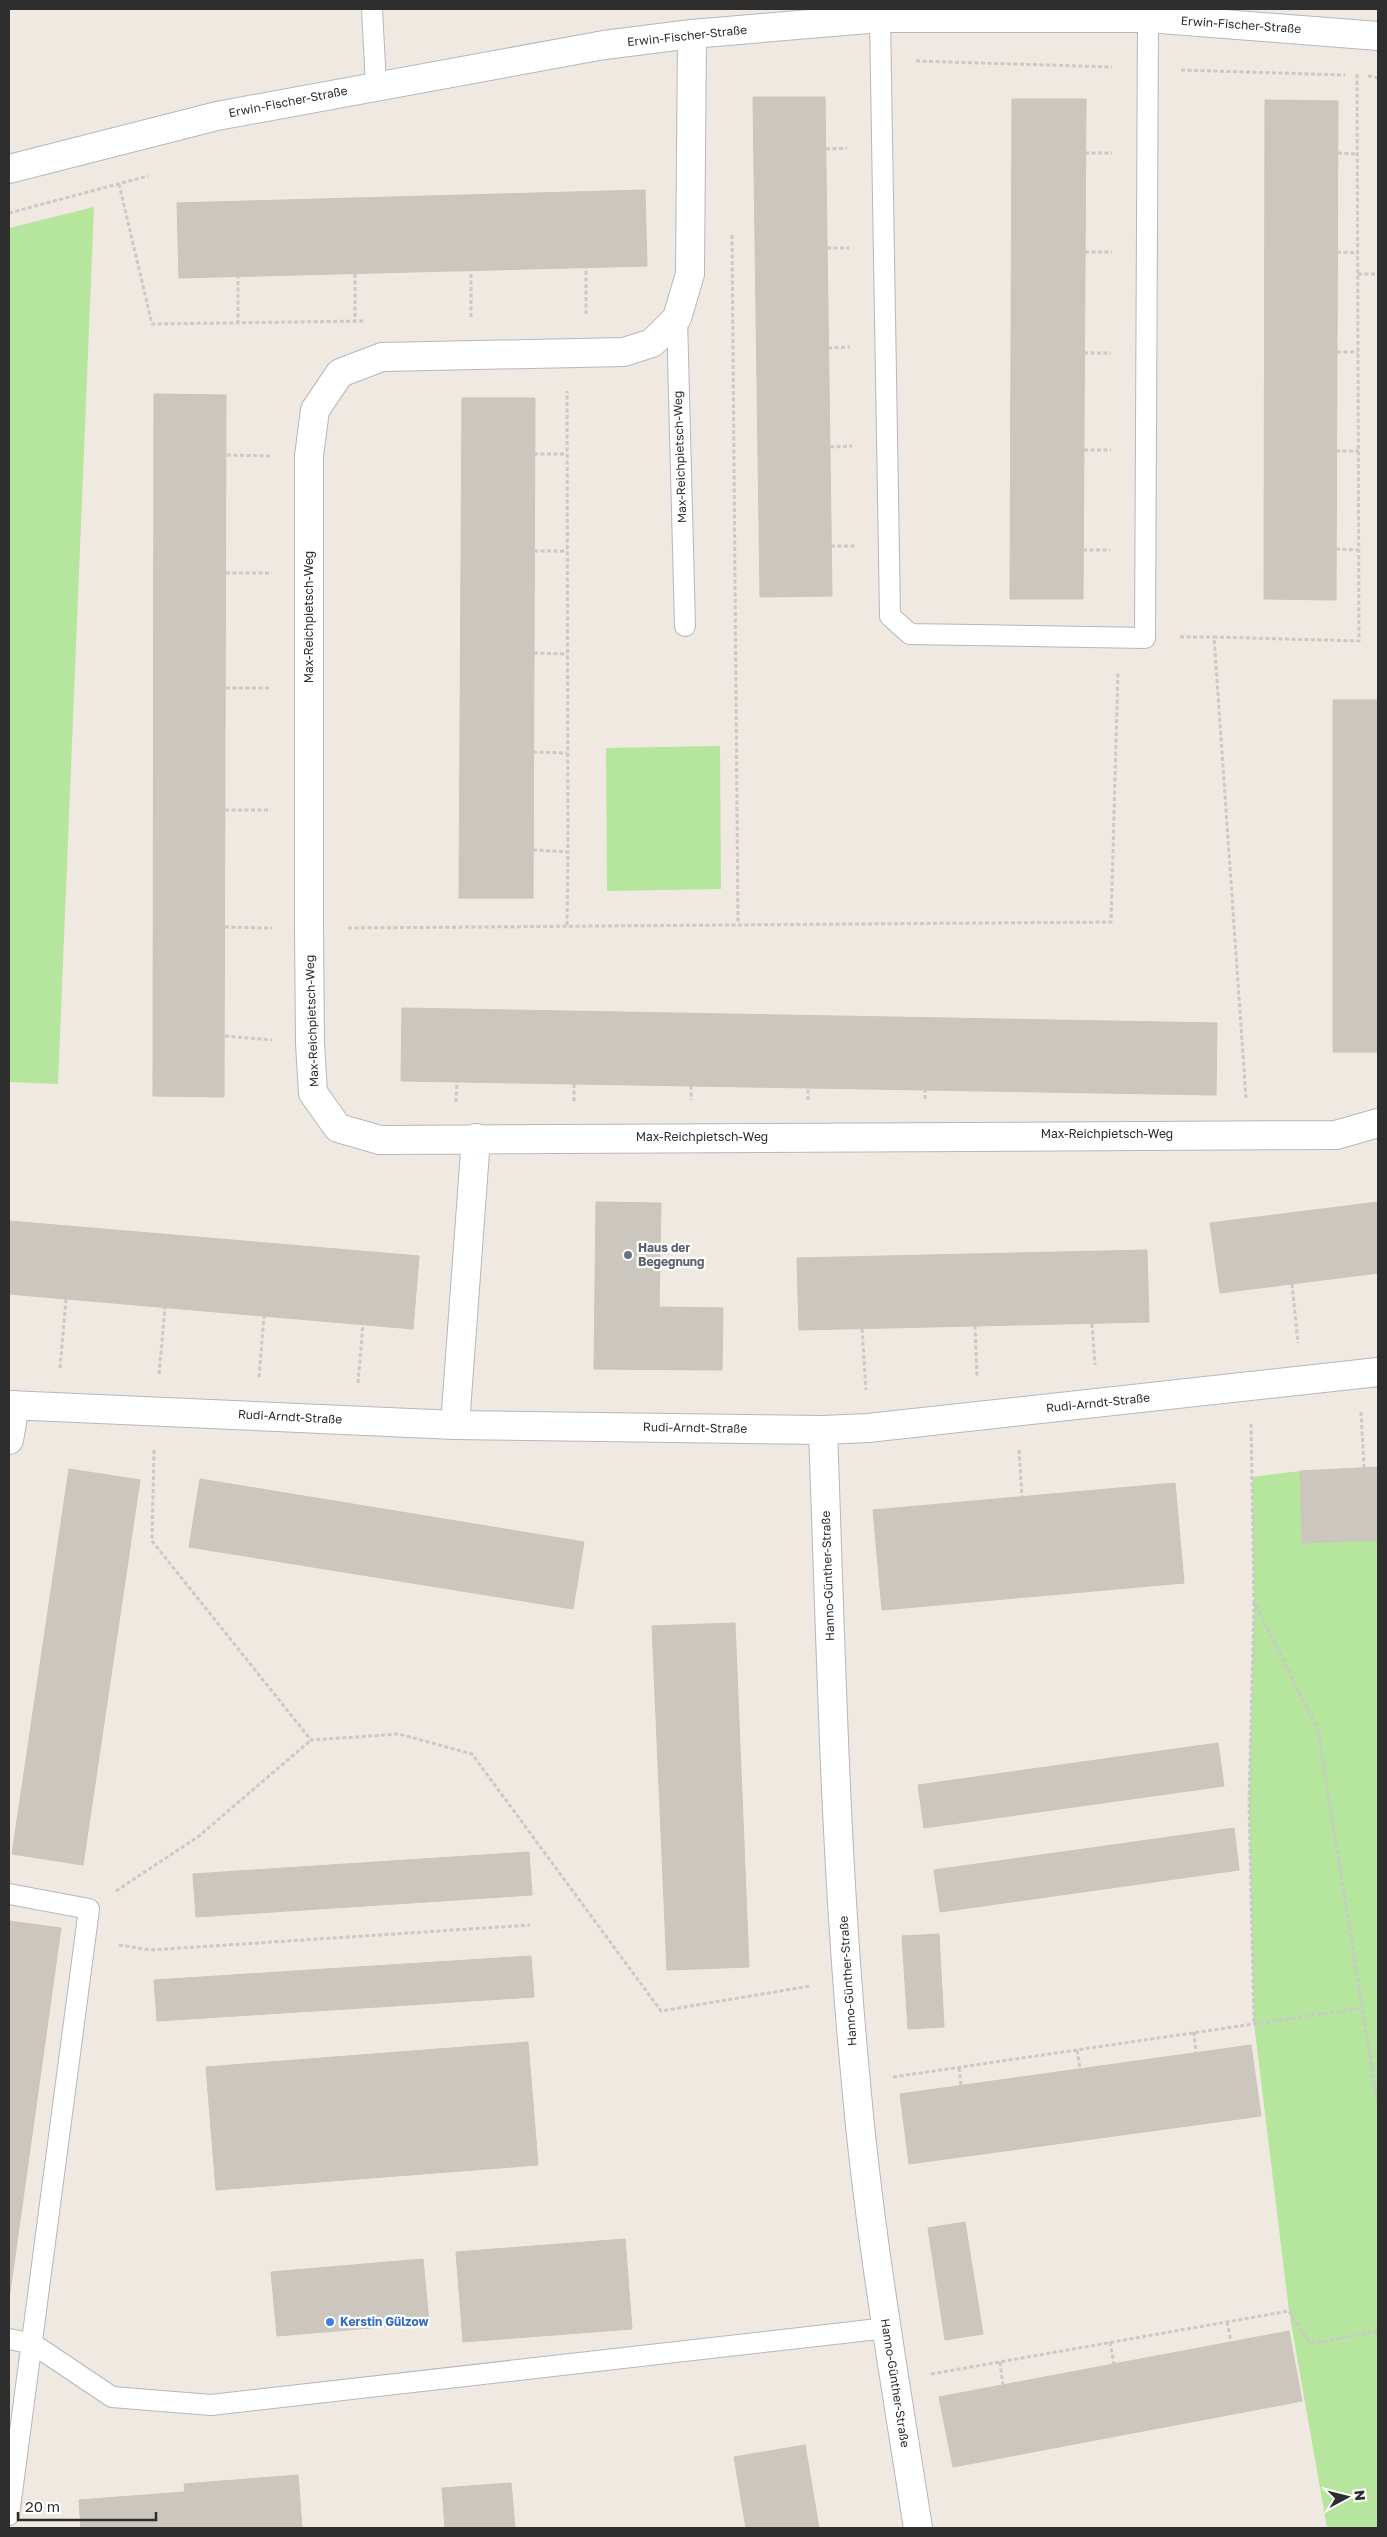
<svg xmlns="http://www.w3.org/2000/svg" width="1387" height="2537" viewBox="0 0 1387 2537" font-family="'Golos Text',sans-serif">
<style>
.green{fill:#b6e59e}
.building{fill:#cbc7bf;stroke:#cbc5ba}
.lines{fill:none;stroke-linecap:round;stroke-linejoin:round}
.service-casing{stroke:#b4b7c1;stroke-width:22}
.minor-casing{stroke:#b4b7c1;stroke-width:30}
.path{stroke:#c9c9c9;stroke-width:3;stroke-dasharray:4 2.5;stroke-linecap:butt}
.service{stroke:#fff;stroke-width:20}
.minor{stroke:#fff;stroke-width:28}
.worship-dot{fill:#6b7280;stroke:#fff;stroke-width:2}
.shop-dot{fill:#3f7fe0;stroke:#fff;stroke-width:2}
.labels{text-anchor:middle;stroke-width:4.5;stroke-linejoin:round;paint-order:stroke}
.street-label{font-size:12px;fill:#2e2e2e;stroke:#fff}
.worship-label{font-size:12px;font-weight:bold;fill:#5b616d;stroke:#fff;text-anchor:start}
.shop-label{font-size:12px;font-weight:bold;fill:#366cbe;stroke:#fff;text-anchor:start}
</style>
<rect width="100%" height="100%" fill="#efe9e1"/>
<path class="green" d="M 94,207 L 58,1084 L 9,1082 L 9,228 Z
M 720,746 L 721,889 L 607,891 L 606,748 Z
M 1300,1471 L 1302,1543 L 1378,1540 L 1378,2528 L 1327,2528 L 1289,2311 L 1254,2023 L 1249,1803 L 1254,1601 L 1252,1477 Z"/>
<path class="building" d="M 753,97 L 825,97 L 832,596 L 760,597 Z
M 1012,99 L 1086,99 L 1083,599 L 1010,599 Z
M 1265,100 L 1338,101 L 1336,600 L 1264,599 Z
M 645,190 L 647,266 L 179,278 L 177,203 Z
M 154,394 L 226,395 L 224,1097 L 153,1096 Z
M 462,398 L 535,398 L 533,898 L 459,898 Z
M 1333,700 L 1378,700 L 1378,1052 L 1333,1052 Z
M 402,1008 L 1217,1023 L 1216,1095 L 401,1081 Z
M 596,1202 L 661,1203 L 659,1307 L 723,1308 L 722,1370 L 594,1369 Z
M 1378,1202 L 1378,1273 L 1220,1293 L 1210,1223 Z
M 9,1221 L 419,1256 L 413,1329 L 9,1294 Z
M 1147,1250 L 1149,1322 L 799,1330 L 797,1258 Z
M 1378,1467 L 1378,1540 L 1302,1543 L 1300,1471 Z
M 69,1469 L 140,1480 L 83,1865 L 12,1854 Z
M 200,1479 L 584,1542 L 573,1609 L 189,1547 Z
M 1175,1483 L 1184,1583 L 882,1610 L 873,1510 Z
M 735,1623 L 749,1967 L 667,1970 L 652,1626 Z
M 1218,1743 L 1224,1786 L 924,1828 L 918,1785 Z
M 1234,1828 L 1239,1870 L 940,1912 L 934,1870 Z
M 529,1852 L 532,1895 L 196,1917 L 193,1874 Z
M 9,1921 L 61,1928 L 9,2299 Z
M 939,1934 L 944,2027 L 908,2029 L 902,1936 Z
M 531,1956 L 534,1997 L 157,2021 L 154,1980 Z
M 528,2042 L 538,2165 L 216,2190 L 206,2067 Z
M 1251,2045 L 1261,2116 L 909,2164 L 900,2094 Z
M 965,2222 L 983,2334 L 945,2340 L 928,2228 Z
M 625,2239 L 632,2329 L 463,2342 L 456,2252 Z
M 423,2259 L 429,2323 L 277,2336 L 271,2272 Z
M 1289,2331 L 1302,2401 L 953,2467 L 939,2397 Z
M 805,2445 L 819,2528 L 746,2528 L 734,2457 Z
M 298,2475 L 302,2528 L 81,2528 L 79,2500 L 185,2492 L 184,2484 Z
M 511,2483 L 515,2528 L 445,2528 L 442,2488 Z"/>
<g class="lines">
<g class="service-casing">
<path id="service" d="M 372,9 L 376,85
M 880,18 L 890,616 L 910,634 L 1145,638 L 1148,18
M 677,318 L 685,626
M 9,1894 L 89,1909 L 9,2515
M 9,2339 L 33,2344 L 112,2397 L 211,2405 L 887,2328"/>
</g>
<g class="minor-casing">
<path id="minor" d="M 692,34 L 690,274 L 677,318 L 652,343 L 624,352 L 382,357 L 340,373 L 315,410 L 309,456 L 309,928 L 310,1043 L 313,1093 L 338,1128 L 380,1140 L 1336,1135 L 1378,1123
M 9,169 L 217,116 L 604,45 L 692,34 L 880,18 L 1148,18 L 1378,36
M 9,1405 L 455,1425 L 823,1430 L 868,1428 L 1378,1372
M 455,1425 L 476,1138
M 823,1430 C 831,1648 835,1866 856,2083 C 869,2233 895,2380 918,2528
M 9,1440 L 15,1405"/>
</g>
<path class="path" d="M 916,61 L 1112,67
M 1181,70 L 1345,75
M 1368,76 L 1378,78
M 826,149 L 847,148
M 1085,153 L 1112,153
M 1338,153 L 1357,154
M 119,184 L 152,324 L 365,321
M 9,213 L 148,176
M 732,235 L 738,924
M 827,248 L 849,248
M 1085,252 L 1112,252
M 1337,252 L 1358,253
M 355,274 L 355,321
M 1358,274 L 1378,274
M 586,314 L 586,267
M 471,317 L 471,270
M 238,324 L 238,277
M 828,348 L 850,347
M 1337,352 L 1358,352
M 1084,353 L 1111,353
M 830,447 L 852,446
M 1084,450 L 1111,450
M 1336,451 L 1359,451
M 534,454 L 567,454
M 227,455 L 271,456
M 831,546 L 856,546
M 1336,549 L 1358,550
M 1083,550 L 1110,550
M 534,551 L 567,551
M 226,573 L 272,573
M 1180,637 L 1214,637
M 534,653 L 567,654
M 226,688 L 271,688
M 533,752 L 567,753
M 225,810 L 271,810
M 533,850 L 568,852 L 567,391
M 567,925 L 568,852
M 225,927 L 272,928
M 348,928 L 1111,922 L 1118,671
M 225,1036 L 272,1040
M 691,1086 L 691,1100
M 1246,1098 L 1214,637 L 1359,641 L 1357,72
M 925,1099 L 925,1090
M 808,1100 L 808,1088
M 574,1101 L 574,1084
M 456,1102 L 457,1082
M 1292,1284 L 1298,1343
M 1092,1324 L 1095,1365
M 975,1326 L 977,1378
M 862,1329 L 866,1390
M 60,1368 L 66,1299
M 159,1374 L 165,1308
M 259,1377 L 264,1316
M 358,1383 L 363,1324
M 1361,1412 L 1364,1468
M 1251,1424 L 1254,1601 L 1318,1730 L 1378,2107
M 154,1450 L 152,1541 L 311,1740 L 399,1734 L 472,1754 L 661,2011 L 810,1986
M 1019,1450 L 1022,1497
M 1254,1602 L 1249,1803 L 1254,2023
M 116,1891 L 199,1836 L 311,1740
M 119,1945 L 151,1950 L 530,1925
M 1194,2032 L 1196,2053
M 1077,2050 L 1080,2069
M 959,2068 L 961,2085
M 893,2077 L 1362,2008
M 1227,2322 L 1231,2341
M 1110,2342 L 1114,2364
M 1000,2362 L 1003,2385
M 931,2374 L 1289,2311 L 1310,2344 L 1378,2331"/>
<use href="#service" class="service"/>
<use href="#minor" class="minor"/>
</g>
<circle class="worship-dot" cx="628" cy="1255" r="5"/>
<circle class="shop-dot" cx="330" cy="2322" r="5"/>
<g class="labels">
<g class="street-label">
<text transform="translate(1241 25) rotate(4)" y="4">Erwin-Fischer-Straße</text>
<text transform="translate(687 36) rotate(-6)" y="4">Erwin-Fischer-Straße</text>
<text transform="translate(288 102) rotate(-11)" y="4">Erwin-Fischer-Straße</text>
<text transform="translate(680 457) rotate(-92)" y="4">Max-Reichpietsch-Weg</text>
<text transform="translate(309 617) rotate(-90)" y="4">Max-Reichpietsch-Weg</text>
<text transform="translate(312 1021) rotate(-92)" y="4">Max-Reichpietsch-Weg</text>
<text x="1107" y="1138">Max-Reichpietsch-Weg</text>
<text x="702" y="1141">Max-Reichpietsch-Weg</text>
<text transform="translate(1098 1403) rotate(-6)" y="4">Rudi-Arndt-Straße</text>
<text transform="translate(290 1417) rotate(3)" y="4">Rudi-Arndt-Straße</text>
<text transform="translate(695 1428) rotate(1)" y="4">Rudi-Arndt-Straße</text>
<text transform="translate(828 1576) rotate(-92)" y="4">Hanno-Günther-Straße</text>
<text transform="translate(848 1981) rotate(-94)" y="4">Hanno-Günther-Straße</text>
<text transform="translate(895 2383) rotate(81)" y="4">Hanno-Günther-Straße</text>
</g>
<g class="worship-label">
<text x="638" y="1252">Haus der<tspan x="638" dy="14">Begegnung</tspan></text>
</g>
<g class="shop-label">
<text x="340" y="2326">Kerstin Gülzow</text>
</g>
</g>
<rect width="1387" height="2537" fill="none" stroke="#2e2e2e" stroke-width="20"/>
<g transform="translate(1347 2497) rotate(83)" stroke="#ffffff" stroke-width="4" paint-order="stroke">
<path d="M0-4L9 19L0 12L-9 19Z" fill="#2e2e2e"/>
<text y="-8" font-size="14" font-weight="bold" text-anchor="middle" fill="#2e2e2e">N</text>
</g>
<path d="M18 2512v8h138v-8" fill="none" stroke="#2e2e2e" stroke-width="2.5"/>
<text x="25" y="2512" font-size="15" fill="#2e2e2e" stroke="#ffffff" stroke-width="4" paint-order="stroke">20 m</text>
</svg>
